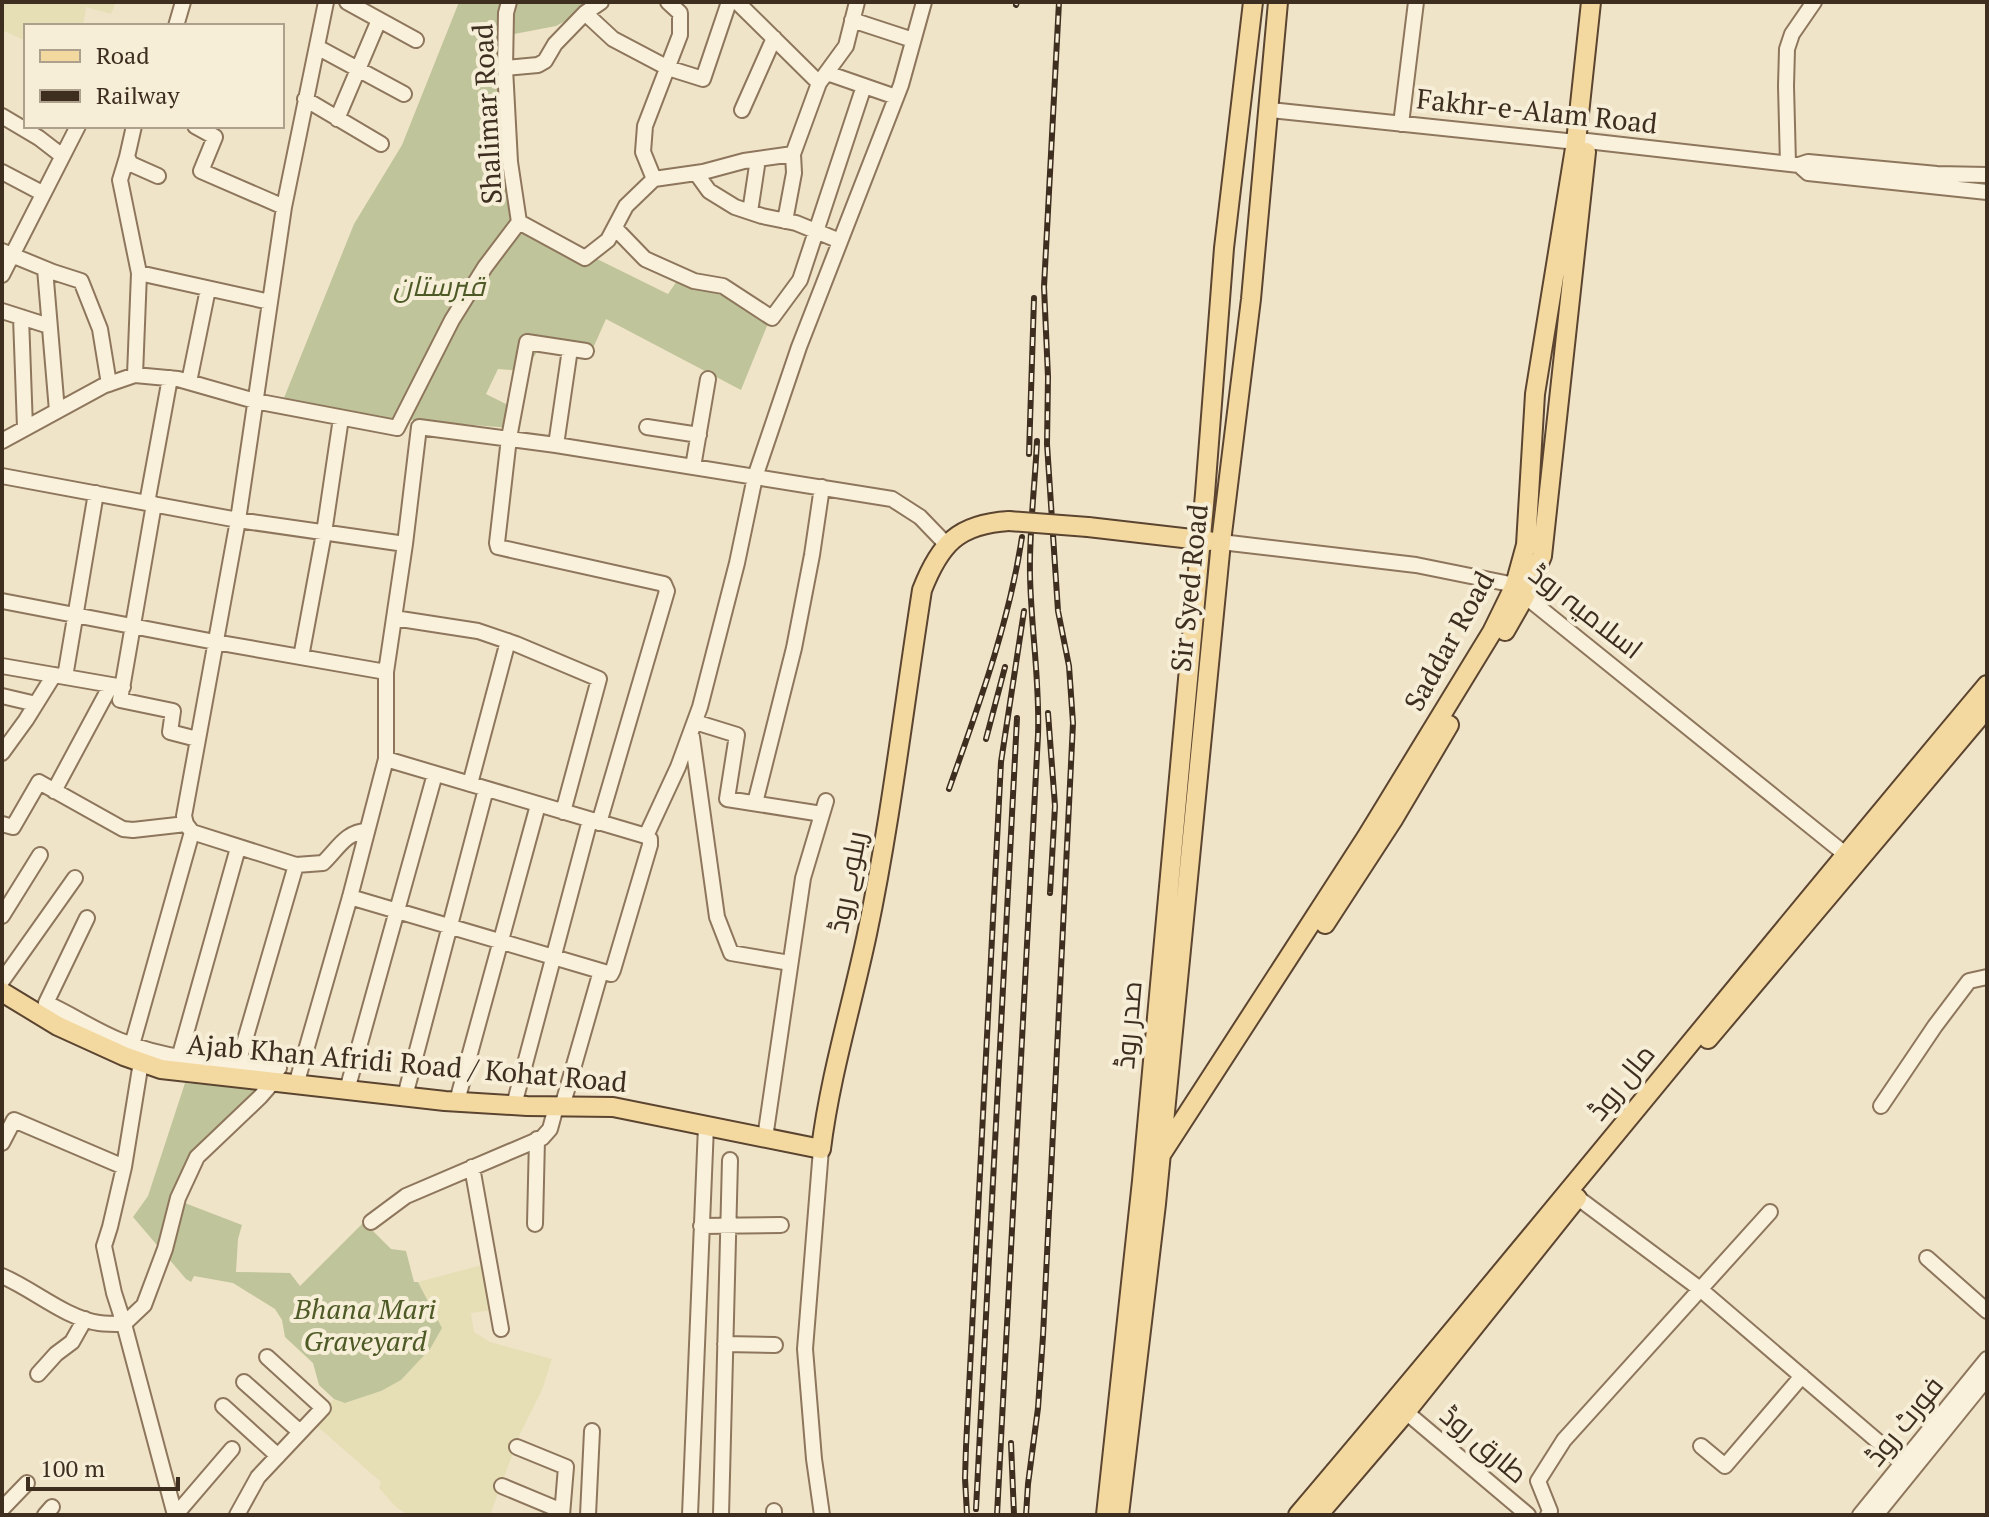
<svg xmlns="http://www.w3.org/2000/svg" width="1989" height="1517" viewBox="0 0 1989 1517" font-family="'PT Serif',Cairo,serif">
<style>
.farmland{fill:#e6deb5}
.cemetery{fill:#bfc49a}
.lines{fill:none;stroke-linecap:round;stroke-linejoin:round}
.minor-casing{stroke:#8d765c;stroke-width:18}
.major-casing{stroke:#5b4430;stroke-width:22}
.minor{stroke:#faf1dc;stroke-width:14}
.major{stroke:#f3d9a0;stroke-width:18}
.rail-casing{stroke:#3d2e20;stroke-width:6}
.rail{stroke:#f7eed8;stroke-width:3;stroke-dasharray:9;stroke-linecap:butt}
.major-bridge-casing{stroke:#5b4430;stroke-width:22;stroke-linecap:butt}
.major-bridge{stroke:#f3d9a0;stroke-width:18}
.labels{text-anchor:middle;stroke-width:8;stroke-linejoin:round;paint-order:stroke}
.street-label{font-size:28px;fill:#3d2e20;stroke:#f7eed8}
.park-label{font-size:28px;font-style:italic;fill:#4d5a26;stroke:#f7eed8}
</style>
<rect width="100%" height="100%" fill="#f0e4c8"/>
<path class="farmland" d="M 2,2 L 116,2 L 111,14 L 86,7 L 83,26 L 26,26 L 26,41 L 2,30 Z
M 482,1265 L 492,1310 L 471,1313 L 474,1332 L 490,1342 L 552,1359 L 542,1390 L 520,1434 L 490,1515 L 408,1515 L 396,1507 L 379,1488 L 381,1482 L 311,1421 L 334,1399 L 346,1403 L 381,1391 L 438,1319 L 418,1282 Z"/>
<path class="cemetery" d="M 459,2 L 601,2 L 556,26 L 509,35 L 516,219 L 668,294 L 677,281 L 773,311 L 741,390 L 606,319 L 590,355 L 544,342 L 524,371 L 498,369 L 486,394 L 510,406 L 511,428 L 362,416 L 284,398 L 354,224 L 402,145 Z
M 185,1083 L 271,1091 L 197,1157 L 177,1200 L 242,1225 L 238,1239 L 236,1272 L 290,1273 L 300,1286 L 364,1222 L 391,1249 L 406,1251 L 414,1282 L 418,1282 L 442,1328 L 430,1349 L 401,1380 L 381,1391 L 345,1403 L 334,1399 L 319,1385 L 313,1363 L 285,1337 L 282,1320 L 275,1309 L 233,1283 L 194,1276 L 191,1282 L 186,1279 L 133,1217 L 148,1196 Z"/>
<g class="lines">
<g class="minor-casing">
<path id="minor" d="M 326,2 L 284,207 L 238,520 L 184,816 L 186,824 L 192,832 L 296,865 L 323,863 C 337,850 346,831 367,831
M 347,2 L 416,40
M 585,13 L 613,39 L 668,68 L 703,79 L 729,2
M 852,20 L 913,40
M 176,26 L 183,2
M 317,47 L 404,94
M 505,68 L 538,65 L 545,61 L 555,44 L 585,13 L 601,2
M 827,73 L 896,97
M 819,83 L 846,46 L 857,2
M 305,99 L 381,144
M 742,110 L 774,38
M 1270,110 L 1576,142 L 1587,141 L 1799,165 L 1808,162 L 1937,174 L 1987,175
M 2,116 L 39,138 L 61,155
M 337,119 L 379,20
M 1401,124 L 1416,2
M 134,126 L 127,157 L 131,164 L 158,176
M 195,126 L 215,137 L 201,171 L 284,207
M 127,157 L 120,180 L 139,273 L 135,375
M 1788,164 L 1786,86 L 1787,49 L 1792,34 L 1814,2
M 1799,165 L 1808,173 L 1987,192
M 2,172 L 42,193
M 696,173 L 709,191 L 735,207 L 762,216 L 796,223 L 840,241
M 654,179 L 643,152 L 645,126 L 680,35 L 680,13 L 668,2
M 750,212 L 758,159
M 785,221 L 794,173 L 793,154
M 519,222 L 585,258 L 608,240 L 626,206 L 654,179 L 703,172 L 744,161 L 793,154 L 819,83 L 737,2
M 615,228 L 645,259 L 694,281 L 723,286 L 772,318 L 800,280 L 864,86
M 2,251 L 53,272 L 81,281 L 100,329 L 109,384
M 45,269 L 57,411
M 139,273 L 270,302
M 2,275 L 78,126
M 2,311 L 49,326
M 21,317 L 25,428
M 586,351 L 527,342 L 509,438 L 497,543 L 498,547 L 664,584 L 667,591 L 599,823
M 189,382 L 208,289
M 647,427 L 699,435
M 2,441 L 103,386 L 135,375 L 178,379 L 255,401 L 397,428 L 452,320 L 485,267 L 519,222 L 510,162 L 505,68 L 506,13 L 509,2
M 556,445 L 570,349
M 693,467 L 708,379
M 2,476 L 238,520 L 405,544
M 147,503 L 170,378
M 154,504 L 120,700 L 173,711 L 170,732 L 197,739
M 1221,542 L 1416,565 L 1515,585 L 1525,596 L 1845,854
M 2,601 L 215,642 L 386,672
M 394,618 L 478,631 L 516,644 L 599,679 L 563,812
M 301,657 L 324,533 L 341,418
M 2,666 L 123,687
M 65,677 L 96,493
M 2,696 L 36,704
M 695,722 L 737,735 L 727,799 L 822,814
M 692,737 L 717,917 L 731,953 L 790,963
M 2,753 L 26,720 L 54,675
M 470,784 L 508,641
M 54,791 L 111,685
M 755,803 L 794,648 L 812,555 L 822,487
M 2,824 L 13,827 L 39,782 L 123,829 L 133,830 L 186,824
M 646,836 L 678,767 L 700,707 L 737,563 L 755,477 L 799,347 L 901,85 L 924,2
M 350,897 L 611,974 L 613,970 L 650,845 L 650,839 L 646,836 L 386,759
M 2,916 L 40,855
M 87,918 L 46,1003 C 71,1014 94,1030 119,1040 C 170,1061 225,1063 279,1068
M 2,981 L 75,878
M 132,1045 L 192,832
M 179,1058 L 238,848
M 141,1062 L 124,1167 L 110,1227 L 104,1246 L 114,1293 L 124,1324 L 175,1515
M 238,1064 L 296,865
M 296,1085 L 350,897 L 386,759 L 386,672 L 405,544 L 419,427 L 556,445 L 892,499 L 920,517 L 947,545
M 347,1090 L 435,774
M 405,1096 L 486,789
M 457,1101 L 538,805
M 514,1105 L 590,820
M 1881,1106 L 1935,1026 L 1969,981 L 1987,977
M 562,1107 L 601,971
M 765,1138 L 803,878 L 826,801
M 2,1143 L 14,1120 L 124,1167
M 821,1149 L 805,1349 L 814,1459 L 822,1515
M 472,1167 L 501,1329
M 1578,1198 L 1700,1289 L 1903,1463
M 371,1222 L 406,1196 L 542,1138 L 550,1129 L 556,1107
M 535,1224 L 537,1139
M 701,1226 L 781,1225
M 1927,1258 L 1987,1311
M 2,1276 C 33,1289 65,1318 99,1323 C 107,1324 116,1324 124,1324 L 144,1305 L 165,1249 L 178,1198 L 197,1157 L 260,1097 L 274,1081
M 725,1344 L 775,1345
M 38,1374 L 56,1354 L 72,1342 L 85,1319
M 244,1382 L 300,1432
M 223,1406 L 278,1456
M 1406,1412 L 1528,1515
M 1701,1446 L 1725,1466 L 1802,1376
M 517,1447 L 566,1467 L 562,1515
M 502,1486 L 562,1511
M 2,1509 L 27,1483
M 178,1512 L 232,1449
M 45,1515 L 52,1507
M 237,1515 L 258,1477 L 323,1408 L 267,1357
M 588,1515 L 592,1431
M 690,1515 L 706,1126
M 721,1515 L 730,1160
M 774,1515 L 774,1511
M 1548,1515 L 1550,1511 L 1538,1481 L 1564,1440 L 1770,1212
M 1860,1515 L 1987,1359
M 1876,1515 L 1987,1378"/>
</g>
<g class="major-casing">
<path id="major" d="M 1088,527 L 1209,541
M 1505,631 L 1525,596 L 1542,556 L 1586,152
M 1325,924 L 1394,818 L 1449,725
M 2,992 L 58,1026 L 124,1056 L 161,1069 L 445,1101 L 527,1106 L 613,1107 L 821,1149 C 830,1076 852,1005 867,934 C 891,820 904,705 922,590 C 940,544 958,524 1009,521
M 1708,1039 L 1987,708
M 1162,1153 L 1366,838 L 1492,632 L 1515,585 L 1526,545 L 1535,394 L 1576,142 L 1591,2
M 1106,1515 L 1142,1181 L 1205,494 L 1224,248 L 1253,2
M 1119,1515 L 1156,1204 L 1221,542 L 1251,299 L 1278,2
M 1298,1515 C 1531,1241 1756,960 1987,685
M 1318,1515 L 1406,1412 L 1577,1198"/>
</g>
<use href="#minor" class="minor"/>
<use href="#major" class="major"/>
<g class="rail-casing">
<path id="rail" d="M 1016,5 L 1017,2
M 1029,454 L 1034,298
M 1048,713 L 1055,806 L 1050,893
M 986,739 L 1005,667
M 949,789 C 978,707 1009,624 1022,537
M 1011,1443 L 1014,1515
M 976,1509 L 1017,718
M 967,1515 L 965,1478 L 966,1447 L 1001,762 L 1024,611
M 997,1515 L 1038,735 C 1040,681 1031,629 1030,575 C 1029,531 1035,485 1037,441
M 1026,1515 L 1028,1484 L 1038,1408 L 1043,1336 L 1073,723 L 1069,666 L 1058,611 L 1047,444 L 1048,377 L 1044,287 L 1059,2"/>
</g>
<use href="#rail" class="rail"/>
<g class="major-bridge-casing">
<path id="major-bridge" d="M 1009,521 L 1088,527"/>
</g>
<use href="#major-bridge" class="major-bridge"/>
</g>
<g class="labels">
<g class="street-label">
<text transform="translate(1537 111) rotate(6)" y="10">Fakhr-e-Alam Road</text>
<text transform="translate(487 114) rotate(-93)" y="10">Shalimar Road</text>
<text transform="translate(1189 588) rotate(-84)" y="10">Sir Syed Road</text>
<text transform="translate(1586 611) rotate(38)" y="10">اسلامیہ روڈ</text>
<text transform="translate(1449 641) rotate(-61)" y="10">Saddar Road</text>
<text transform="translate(847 882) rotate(-79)" y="10">ریلوے روڈ</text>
<text transform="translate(1128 1025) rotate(-85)" y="10">صدر روڈ</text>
<text transform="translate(407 1063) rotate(5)" y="10">Ajab Khan Afridi Road / Kohat Road</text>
<text transform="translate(1621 1082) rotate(-51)" y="10">مال روڈ</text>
<text transform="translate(1904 1421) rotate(-51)" y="10">فورٹ روڈ</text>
<text transform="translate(1484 1444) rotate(40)" y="10">طارق روڈ</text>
</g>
<g class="park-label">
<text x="439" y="296">قبرستان</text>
<text x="365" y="1319">Bhana Mari<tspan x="365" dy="32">Graveyard</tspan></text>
</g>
</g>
<rect width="1989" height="1517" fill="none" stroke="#3d2e20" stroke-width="8"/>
<rect x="24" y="24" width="260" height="104" fill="#f7eed8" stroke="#ada18e" stroke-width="2"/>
<rect x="40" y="50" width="40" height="12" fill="#f3d9a0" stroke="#ada18e" stroke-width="2"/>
<text x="96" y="64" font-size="24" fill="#3d2e20">Road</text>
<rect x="40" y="90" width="40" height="12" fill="#3d2e20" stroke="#ada18e" stroke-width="2"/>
<text x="96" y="104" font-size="24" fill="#3d2e20">Railway</text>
<path d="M28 1477v12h150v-12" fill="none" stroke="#3d2e20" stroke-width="4"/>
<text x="40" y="1477" font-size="24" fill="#3d2e20" stroke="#f7eed8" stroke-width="6" paint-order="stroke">100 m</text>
</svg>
